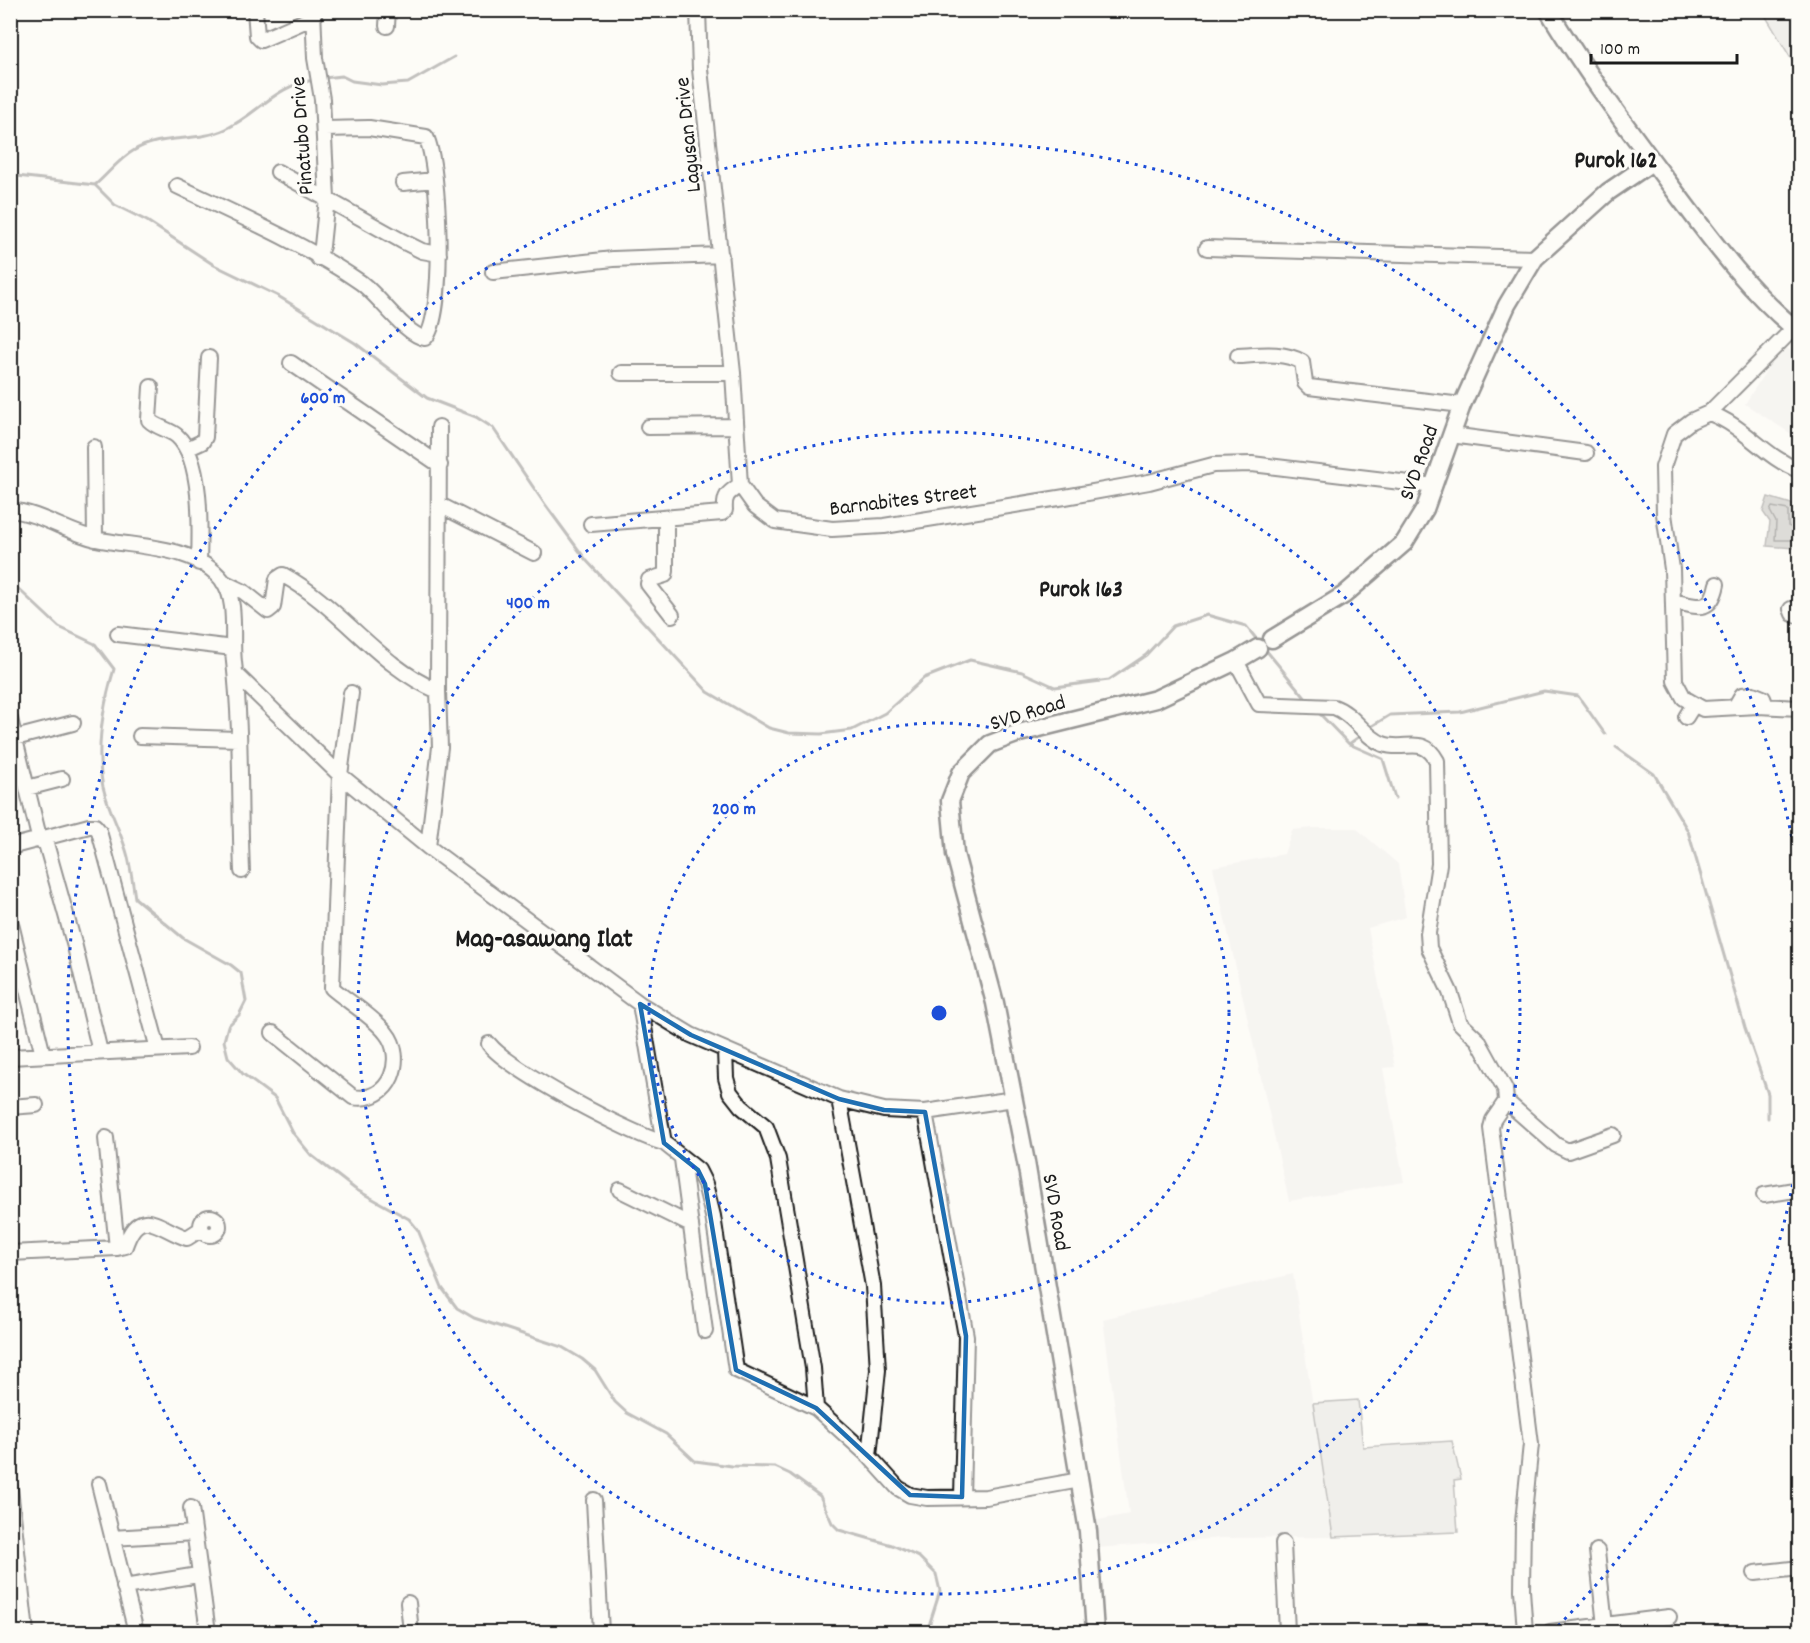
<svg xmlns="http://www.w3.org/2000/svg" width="1810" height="1643" viewBox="0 0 1810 1643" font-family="Dekko,sans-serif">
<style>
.built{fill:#eeede9}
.green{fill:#e0dfdb;stroke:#7e7e7c;stroke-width:1.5}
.water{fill:#b7b6b2;stroke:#797876;stroke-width:1.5}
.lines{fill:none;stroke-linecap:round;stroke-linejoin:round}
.shore{stroke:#5a5a58;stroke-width:1.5}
.stream{stroke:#797876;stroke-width:3}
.minor-casing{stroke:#1c1c1c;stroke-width:18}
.major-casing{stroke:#1c1c1c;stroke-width:21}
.minor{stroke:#fdfcf7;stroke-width:14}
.major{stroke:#fdfcf7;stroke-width:16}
.marked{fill:none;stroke:#1f6fb2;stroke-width:4.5;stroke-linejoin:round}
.ring{fill:none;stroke:#1d4ed8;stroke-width:3;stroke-dasharray:3 6}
.labels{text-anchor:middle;stroke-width:6;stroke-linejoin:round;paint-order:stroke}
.street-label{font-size:22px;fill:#1c1c1c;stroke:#fdfcf7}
.neighbourhood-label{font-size:24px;font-weight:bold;fill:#1c1c1c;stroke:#fdfcf7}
.quarter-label{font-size:26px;font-weight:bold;fill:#1c1c1c;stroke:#fdfcf7}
.centre{fill:#1d4ed8;stroke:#fdfcf7;stroke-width:3}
.ring-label{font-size:18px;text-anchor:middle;font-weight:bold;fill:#1d4ed8;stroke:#fdfcf7;stroke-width:6;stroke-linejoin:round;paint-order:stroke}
</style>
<rect width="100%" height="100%" fill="#fdfcf7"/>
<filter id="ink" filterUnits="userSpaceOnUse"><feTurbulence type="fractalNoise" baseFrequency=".0167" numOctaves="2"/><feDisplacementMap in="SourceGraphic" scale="12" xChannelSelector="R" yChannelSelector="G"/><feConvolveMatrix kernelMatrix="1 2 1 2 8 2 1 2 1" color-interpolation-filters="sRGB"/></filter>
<g filter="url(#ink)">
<path class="built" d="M 1782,345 L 1799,356 L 1799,439 L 1745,404 Z
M 1313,828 L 1356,828 L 1398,864 L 1406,917 L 1368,928 L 1395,1067 L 1383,1068 L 1404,1182 L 1289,1201 L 1213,867 L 1284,854 L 1292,830 Z
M 1293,1274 L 1333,1537 L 1222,1538 L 1097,1548 L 1093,1521 L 1129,1514 L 1103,1319 Z"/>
<path class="green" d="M 1761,11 L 1799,11 L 1799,72 L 1765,15 Z
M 1358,1400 L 1363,1447 L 1452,1441 L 1461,1479 L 1454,1480 L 1458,1532 L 1333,1537 L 1313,1403 Z"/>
<path class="water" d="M 1768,497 L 1798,506 L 1793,522 L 1799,527 L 1799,543 L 1796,548 L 1767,546 L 1770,522 L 1763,512 Z"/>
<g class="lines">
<path class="shore" d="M 1800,531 L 1788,526 L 1788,510 L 1772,507 L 1770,511 L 1776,522 L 1775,540 L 1800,540"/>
<path class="stream" d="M 324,78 L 342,76 L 352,81 L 382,85 L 408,83 L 454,57
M 10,178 L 17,176 L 95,185 L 115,205 L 147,221 L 214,265 L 278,296 L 355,343 L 427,398 L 476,417 L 493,428 L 544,503 L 586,560 L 708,692 L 769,728 L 789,733 L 821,734 L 852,730 L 885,713 L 924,678 L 970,660 L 1022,672 L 1055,687 L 1109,680 L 1146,655 L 1173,626 L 1207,615 L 1246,626 L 1258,641
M 95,185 C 107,175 119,159 133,151 C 162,133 196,143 226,129 C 259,113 276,85 314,80
M 10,581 L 59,627 L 95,644 L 114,669 C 103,706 95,748 103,787 C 109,812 122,833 128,857 C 131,870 133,884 135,898 L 183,938 L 231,965 L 241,973 L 246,1001 L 239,1015 L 228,1026 L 224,1041 L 228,1057 L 243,1074 L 275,1098 L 293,1133 L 311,1155 L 355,1189 L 409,1219 L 418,1230 L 442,1288 L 457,1308 L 474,1318 L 562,1347 L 582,1359 L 595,1370 L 615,1402 L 627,1413 L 666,1434 L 695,1461 L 732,1466 L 775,1467 L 790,1474 L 820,1496 L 832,1523 L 839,1530 L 892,1545 L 919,1557 L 936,1574 L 940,1591 L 927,1632
M 1265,649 L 1307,700
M 1318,712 L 1349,744 L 1383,759 L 1395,798
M 1372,726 L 1390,715 L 1460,712 L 1544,691 L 1578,696 L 1605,734
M 1349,744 L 1360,736
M 1616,747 L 1654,774 L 1688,831 L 1745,1028 L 1768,1094 L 1768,1118"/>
<g class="minor-casing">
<path id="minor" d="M 255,10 L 257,36 L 261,40 L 314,17
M 313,10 L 315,58 L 322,99 L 327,198 L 322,246 L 318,258
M 698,10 L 700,69 L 733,373 L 740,485 L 755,506 L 775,521 L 832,529 L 884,526 L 1065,497 L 1149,482 L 1213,465 L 1252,464 L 1434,486
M 387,26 L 388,10
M 278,172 L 402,241 L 422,251 L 439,254
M 403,183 L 435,180
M 177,186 C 235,214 307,245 360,282 C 378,294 405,335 425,338 C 446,317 440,164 426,137 L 369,128 L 324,129
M 1207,248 L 1535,258
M 493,272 L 613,259 L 721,255
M 1794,328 L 1709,413 L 1691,421 L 1674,434 L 1663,467 L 1664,514 L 1672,569 L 1675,681 L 1684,698 L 1703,709 L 1758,706 L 1800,708
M 1238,356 C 1258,355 1284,351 1302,362 L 1305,383 L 1309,387 L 1462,405
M 291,363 L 440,465
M 621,373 L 733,373
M 151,387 L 149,420 C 157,428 169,429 177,436 C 203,459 200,530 199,563
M 1709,413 C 1745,426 1763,456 1800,471
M 648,427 L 736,426
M 1451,435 L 1586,453
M 94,447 L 95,539
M 187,449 L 202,442 L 205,437 L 209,358
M 440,505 L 534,553
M 10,510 C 41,513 66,532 96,539 C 137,548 194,544 223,581 C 238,601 231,638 234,662 C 242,730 239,801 242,871
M 666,519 L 666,571 L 665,575 L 649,580 L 648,584 L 672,615
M 591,524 L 722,513 L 725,510 C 724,495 728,493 740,485
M 223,582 L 244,592 L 268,611 L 273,607 L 277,579 L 283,575 C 339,605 379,667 438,691
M 1673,601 C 1696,606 1711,615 1717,584
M 1791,609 L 1793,614 L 1800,616
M 118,634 L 233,648
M 1236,661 L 1259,704 L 1334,707 C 1354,714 1364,737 1383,744 C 1405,752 1423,734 1437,761 L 1439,864 L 1428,933 L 1429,948 L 1450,992 L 1460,1023 L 1478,1040 L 1505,1089 L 1506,1101 L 1493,1120 L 1491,1128 L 1531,1444 L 1523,1522 L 1522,1590 L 1525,1632
M 236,674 L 340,775 L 428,847 L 640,1004 L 691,1035 L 839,1099 L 884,1110 L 925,1112 L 1014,1099
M 1735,707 L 1742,695 L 1753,694 L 1763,698 L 1766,706
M 1686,717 L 1694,704
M 10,719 L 40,841
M 140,736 L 238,739
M 15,738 L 73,723
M 27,788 L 62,779
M 45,840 L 75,947 L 100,1052
M 10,847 L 89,826 L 95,826 L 99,831 L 158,1049
M 428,847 L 440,747 L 438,691 L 439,427
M 10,920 L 43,1055
M 640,1004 L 664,1143 L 698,1170 L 705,1184 L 713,1216 L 736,1370 L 816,1408 L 869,1456 L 898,1488 L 910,1495 L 927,1498 L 986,1497 L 1080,1480
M 273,1033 L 353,1097 C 391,1104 406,1057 386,1033 C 374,1017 347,1001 332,988 L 340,775 L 351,693
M 489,1044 C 509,1070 630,1134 664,1143
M 725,1050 L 726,1078 L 730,1092 L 741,1106 L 766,1127 L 778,1159 L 813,1368 L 816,1408
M 10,1057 L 189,1048
M 839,1099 L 873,1286 L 878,1370 L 869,1456
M 1506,1101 L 1556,1145 L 1568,1151 L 1613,1135
M 10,1107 L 36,1105
M 925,1112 L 966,1336 L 962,1497
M 682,1159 L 705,1331
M 620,1190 L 691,1225
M 1764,1195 L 1800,1189
M201 1226a9 9 0 1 1 18 0a9 9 0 1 1-18 0Z
M 117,1248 L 125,1246 C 140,1202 160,1230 187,1238 L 201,1229
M 10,1253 L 117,1248 L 106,1138
M 99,1484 L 136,1632
M 10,1488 L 26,1632
M 594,1500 L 601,1632
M 191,1508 L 208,1632
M 112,1538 L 194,1533
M 1283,1543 L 1287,1632
M 1597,1551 L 1605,1626
M 1755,1573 L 1800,1568
M 124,1587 L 198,1575
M 408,1603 L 411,1632
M 1550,1632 L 1669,1617"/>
</g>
<g class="major-casing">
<path id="major" d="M 1548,10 C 1585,71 1628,129 1671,186 C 1710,238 1748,291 1800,333
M 1272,639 L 1344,595 L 1404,543 L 1425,509 L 1462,405 L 1507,305 L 1535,258 L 1608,192 L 1652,162
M 1095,1632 L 1088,1531 L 1026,1162 L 995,1003 L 955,854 L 950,801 L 961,773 L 990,744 L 1019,733 L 1156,699 L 1236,661 L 1258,648"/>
</g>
<use href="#minor" class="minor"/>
<use href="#major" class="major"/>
</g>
</g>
<path d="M0 0H1810V1643H0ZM 640,1004 L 691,1035 L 839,1099 L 884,1110 L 925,1112 L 966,1336 L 962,1497 L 910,1495 L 816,1408 L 736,1370 L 705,1184 L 698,1170 L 664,1143 Z" fill="#fdfcf7" fill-opacity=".55" fill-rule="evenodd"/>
<path class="marked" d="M 640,1004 L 691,1035 L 839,1099 L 884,1110 L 925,1112 L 966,1336 L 962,1497 L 910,1495 L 816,1408 L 736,1370 L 705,1184 L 698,1170 L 664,1143 Z"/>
<g class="ring">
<circle cx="939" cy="1013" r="290"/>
<circle cx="939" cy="1013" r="581"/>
<path d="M1799 1149A871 871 0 0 1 1555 1629M323 1629A871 871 0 1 1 1799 877"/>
</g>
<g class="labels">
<g class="street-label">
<text transform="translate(686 135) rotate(-96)" y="8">Lagusan Drive</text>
<text transform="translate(300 136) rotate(-94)" y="8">Pinatubo Drive</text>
<text transform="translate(1417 462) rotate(-70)" y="8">SVD Road</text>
<text transform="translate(903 498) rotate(-7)" y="8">Barnabites Street</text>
<text transform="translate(1027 711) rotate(-17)" y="8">SVD Road</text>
<text transform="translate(1058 1212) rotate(80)" y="8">SVD Road</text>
</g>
<g class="neighbourhood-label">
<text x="1616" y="167">Purok 162</text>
<text x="1081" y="596">Purok 163</text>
</g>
<g class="quarter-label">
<text x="544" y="946">Mag-asawang Ilat</text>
</g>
</g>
<circle cx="939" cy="1013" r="9" class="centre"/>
<g class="ring-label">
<text x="323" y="403">600 m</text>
<text x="528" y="608">400 m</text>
<text x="734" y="814">200 m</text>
</g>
<rect width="1810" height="1643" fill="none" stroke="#fdfcf7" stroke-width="36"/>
<rect x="18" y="18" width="1774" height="1607" fill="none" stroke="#1c1c1c" stroke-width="2" filter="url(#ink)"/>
<path d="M1591 54v9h146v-9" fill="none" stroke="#1c1c1c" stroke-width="3"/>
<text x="1600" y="54" font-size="18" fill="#1c1c1c" stroke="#fdfcf7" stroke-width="4.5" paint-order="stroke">100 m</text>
</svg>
